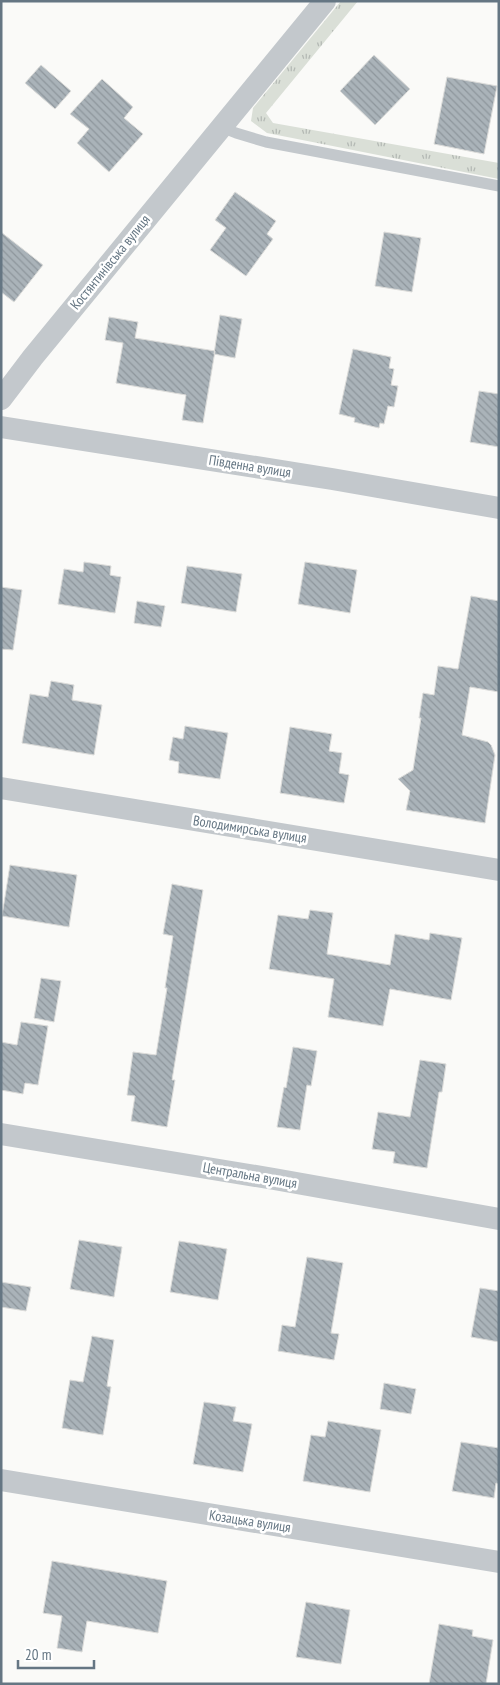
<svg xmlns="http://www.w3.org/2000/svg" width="500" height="1685" viewBox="0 0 500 1685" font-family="'PT Sans Narrow',sans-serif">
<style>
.grass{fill:url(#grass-tufts)}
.building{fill:url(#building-back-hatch);stroke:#dcdcda}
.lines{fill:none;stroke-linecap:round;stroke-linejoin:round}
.lane{stroke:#c3c8cc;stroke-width:11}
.street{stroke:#c3c8cc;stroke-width:22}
.labels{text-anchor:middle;stroke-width:5;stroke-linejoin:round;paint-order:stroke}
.street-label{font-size:14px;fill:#657683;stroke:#fff}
</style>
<defs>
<pattern id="grass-tufts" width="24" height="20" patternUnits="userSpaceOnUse" patternTransform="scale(1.25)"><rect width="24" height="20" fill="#dadfd7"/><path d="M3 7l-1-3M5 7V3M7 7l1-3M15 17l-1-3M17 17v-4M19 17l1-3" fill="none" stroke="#b4b9b4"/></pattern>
<pattern id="building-back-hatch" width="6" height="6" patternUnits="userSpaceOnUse" patternTransform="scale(1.25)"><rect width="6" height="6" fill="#aab3b9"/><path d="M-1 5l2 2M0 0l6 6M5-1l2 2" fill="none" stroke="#8e969c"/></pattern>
</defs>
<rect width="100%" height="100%" fill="#fafaf8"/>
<path class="grass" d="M 341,1 L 358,1 L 266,113 L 273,123 L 499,163 L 499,179 L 267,133 L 251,121 L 253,108 Z"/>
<path class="building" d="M 374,55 L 410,89 L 375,125 L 340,91 Z
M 41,65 L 71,91 L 55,109 L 25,83 Z
M 447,77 L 497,86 L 484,154 L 434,144 Z
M 102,79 L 133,107 L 124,118 L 143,134 L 109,172 L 77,143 L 89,129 L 70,114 Z
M 235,192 L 276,221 L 267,234 L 273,239 L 246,276 L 210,250 L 226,228 L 215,220 Z
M 1,232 L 43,265 L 14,302 L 1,292 Z
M 384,232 L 421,238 L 412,292 L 375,286 Z
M 220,315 L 242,319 L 235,358 L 214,354 Z
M 109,317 L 138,322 L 135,338 L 215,351 L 203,423 L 182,420 L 186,395 L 116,383 L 123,343 L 105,340 Z
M 353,349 L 391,357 L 389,368 L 394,369 L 391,385 L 398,386 L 394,407 L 388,406 L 384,424 L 380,423 L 379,428 L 354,422 L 355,418 L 339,414 Z
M 479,391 L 499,394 L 499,447 L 470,442 Z
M 84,562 L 111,566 L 110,575 L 121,577 L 115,613 L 58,604 L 64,569 L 83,572 Z
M 305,562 L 357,570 L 350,613 L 298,604 Z
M 187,566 L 242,574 L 236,612 L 181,603 Z
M 1,587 L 22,590 L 13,650 L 1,649 Z
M 471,596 L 499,601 L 499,692 L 470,687 L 462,735 L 488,742 L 491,745 L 495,755 L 485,823 L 406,810 L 410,791 L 398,779 L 413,770 L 421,718 L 419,718 L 423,693 L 434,695 L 438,666 L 458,669 Z
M 137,601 L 165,606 L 161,627 L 134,623 Z
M 51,681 L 74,685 L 72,700 L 102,705 L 94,755 L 22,743 L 30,694 L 48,697 Z
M 185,726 L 228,733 L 220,779 L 178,773 L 179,762 L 169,760 L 173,737 L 183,739 Z
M 290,727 L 332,734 L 329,751 L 342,753 L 339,773 L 349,775 L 344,803 L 280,793 Z
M 10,865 L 77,875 L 69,927 L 2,916 Z
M 172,884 L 203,890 L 172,1080 L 175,1080 L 167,1127 L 131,1121 L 135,1096 L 127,1095 L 133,1052 L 156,1055 L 167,988 L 165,988 L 173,936 L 163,934 Z
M 310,910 L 333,913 L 327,954 L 390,965 L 395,934 L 429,940 L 430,933 L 462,938 L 451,1000 L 390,989 L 383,1026 L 328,1017 L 334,979 L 269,969 L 278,915 L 308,919 Z
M 41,978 L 61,981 L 54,1022 L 34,1018 Z
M 21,1022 L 48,1026 L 38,1085 L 25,1083 L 23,1094 L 1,1090 L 1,1042 L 17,1045 Z
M 293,1047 L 317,1051 L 311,1086 L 307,1085 L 300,1130 L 277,1127 L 284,1087 L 286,1088 Z
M 420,1060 L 446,1064 L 442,1092 L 439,1092 L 427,1168 L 393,1163 L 395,1152 L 372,1149 L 378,1112 L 410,1117 Z
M 79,1240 L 122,1247 L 114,1297 L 70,1289 Z
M 179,1241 L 227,1249 L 218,1300 L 170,1292 Z
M 307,1257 L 343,1263 L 331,1333 L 339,1334 L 334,1360 L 278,1351 L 282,1325 L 295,1327 Z
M 1,1282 L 31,1287 L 26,1311 L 1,1307 Z
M 480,1288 L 499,1291 L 499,1342 L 471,1337 Z
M 92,1336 L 114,1340 L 107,1386 L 111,1387 L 103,1435 L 62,1428 L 70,1380 L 83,1382 Z
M 384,1383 L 416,1389 L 411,1414 L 380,1409 Z
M 204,1402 L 236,1407 L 233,1421 L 252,1424 L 243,1472 L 193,1464 Z
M 328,1421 L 381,1430 L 370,1492 L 303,1481 L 311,1435 L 325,1437 Z
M 461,1442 L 499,1448 L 499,1484 L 496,1483 L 494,1498 L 452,1491 Z
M 52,1561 L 167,1581 L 158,1633 L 87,1621 L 82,1652 L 57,1648 L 62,1616 L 43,1613 Z
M 306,1602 L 350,1610 L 341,1664 L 296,1657 Z
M 439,1624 L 473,1630 L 472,1636 L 493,1640 L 486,1684 L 429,1684 Z"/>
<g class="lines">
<path class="lane" d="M 221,127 L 236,133 L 266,142 L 499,186"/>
<path class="street" d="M 1,399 L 33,357 L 325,1
M 1,427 L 332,479 L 499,508
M 1,788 L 499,870
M 1,1134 L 274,1179 L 499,1219
M 1,1480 L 499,1562"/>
</g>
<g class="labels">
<g class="street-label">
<text transform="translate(110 262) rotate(-51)" y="5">Костянтинівська вулиця</text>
<text transform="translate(250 466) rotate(9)" y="5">Південна вулиця</text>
<text transform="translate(250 829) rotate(9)" y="5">Володимирська вулиця</text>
<text transform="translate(250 1175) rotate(10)" y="5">Центральна вулиця</text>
<text transform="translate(250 1521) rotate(9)" y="5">Козацька вулиця</text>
</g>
</g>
<rect width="500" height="1685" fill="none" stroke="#657683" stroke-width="5"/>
<path d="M18 1660v8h76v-8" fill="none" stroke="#657683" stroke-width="2.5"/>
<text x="25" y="1660" font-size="15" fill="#657683" stroke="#ffffff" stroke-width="4" paint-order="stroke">20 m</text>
</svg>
